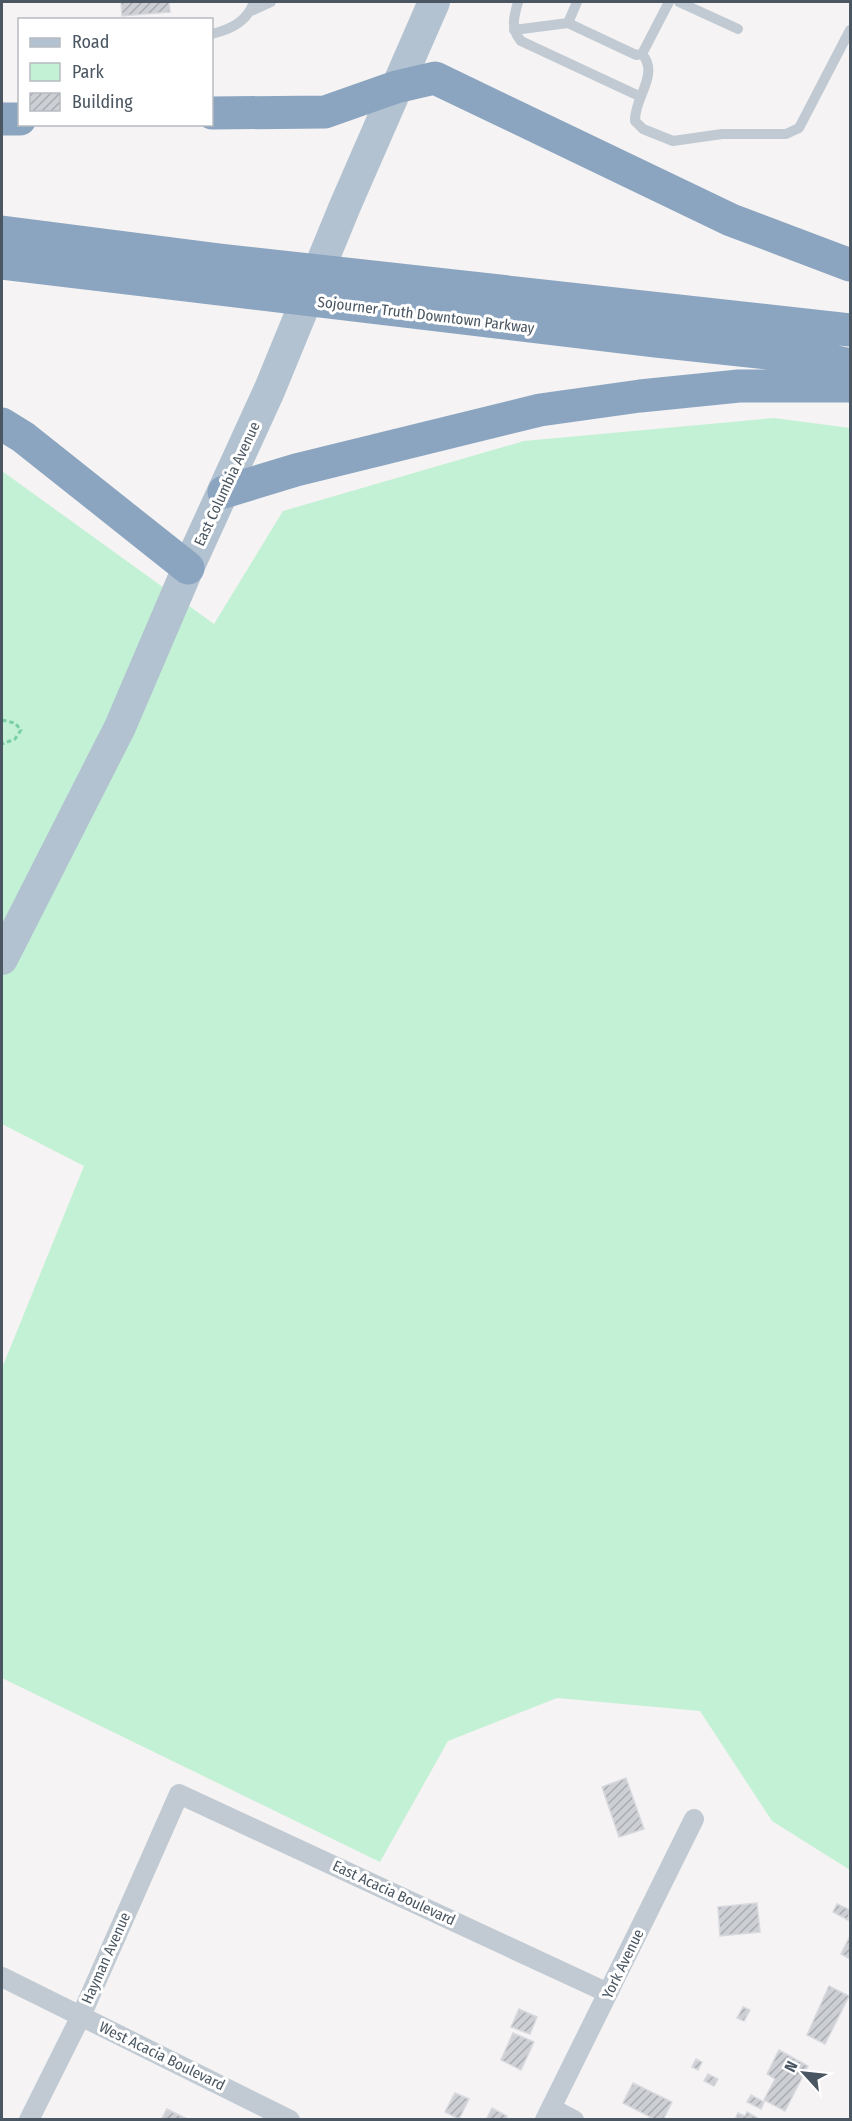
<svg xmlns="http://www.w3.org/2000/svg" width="852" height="2121" viewBox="0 0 852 2121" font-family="'Fira Sans Condensed',sans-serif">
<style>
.green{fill:#c3f1d5}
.building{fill:url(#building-hatch);stroke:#d7d9de;stroke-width:1.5}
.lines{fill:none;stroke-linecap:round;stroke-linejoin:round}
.path{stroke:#7ad0a6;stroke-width:3;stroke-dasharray:4.5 3;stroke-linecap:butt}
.service{stroke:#c1cad2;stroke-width:10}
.minor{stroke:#c1cad2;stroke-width:20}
.primary{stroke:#b3c2d1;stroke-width:32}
.motorway{stroke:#8ba5c1;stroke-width:33}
.labels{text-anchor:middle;stroke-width:6;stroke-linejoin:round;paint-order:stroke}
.street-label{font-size:15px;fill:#4a5661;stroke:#fff}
</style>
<defs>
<pattern id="building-hatch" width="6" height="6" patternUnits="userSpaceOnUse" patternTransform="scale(1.5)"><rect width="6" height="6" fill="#cdcfd5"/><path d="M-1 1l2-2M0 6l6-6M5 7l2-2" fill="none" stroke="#a8abb0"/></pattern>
</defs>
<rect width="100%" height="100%" fill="#f5f3f3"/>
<path class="green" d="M 774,418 L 850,428 L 850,1870 L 772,1821 L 700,1711 L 557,1698 L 448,1741 L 380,1862 L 2,1678 L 2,1368 L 84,1166 L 2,1124 L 2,471 L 214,624 L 283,511 L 524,441 Z"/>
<path class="building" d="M 121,2 L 180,2 L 169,2 L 170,12 L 122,16 Z
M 626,1778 L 644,1829 L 619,1837 L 602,1787 Z
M 757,1903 L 760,1932 L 720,1936 L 718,1907 Z
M 837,1904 L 850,1910 L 848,1920 L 833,1912 Z
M 850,1936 L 850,1959 L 841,1954 Z
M 829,1986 L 849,1996 L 825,2044 L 807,2035 Z
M 743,2007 L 750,2010 L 744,2021 L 737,2018 Z
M 519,2009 L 537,2017 L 530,2034 L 511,2027 Z
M 513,2033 L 534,2042 L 521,2070 L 501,2060 Z
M 779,2050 L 808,2066 L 785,2111 L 764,2100 L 775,2079 L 767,2074 Z
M 696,2059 L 702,2062 L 698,2070 L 692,2067 Z
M 708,2074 L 718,2079 L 714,2086 L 704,2081 Z
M 633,2083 L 672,2102 L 663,2120 L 656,2120 L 623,2103 Z
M 455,2093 L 469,2099 L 459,2119 L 445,2112 Z
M 751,2095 L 764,2102 L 761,2109 L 747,2102 Z
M 492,2108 L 507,2116 L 505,2120 L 486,2120 Z
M 167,2109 L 189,2120 L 161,2120 Z
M 747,2112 L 761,2120 L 735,2120 L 738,2113 L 745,2116 Z"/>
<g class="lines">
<path class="path" d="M 2,720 L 15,723 L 21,730 L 15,739 L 2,744"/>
<path class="service" d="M 518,2 C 514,16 510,29 521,41 L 639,96
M 577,2 L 568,23 L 636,55 L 642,54 L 669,2
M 679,2 L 738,29
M 251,11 L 271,2
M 514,30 L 568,23
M 212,34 C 231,29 247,22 254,2
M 642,54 C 660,74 634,98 635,121 L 643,129 L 673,141 L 722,134 L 786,134 L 799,128 L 850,30"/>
<path class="minor" d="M 2,1977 L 290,2120
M 551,2108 L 574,2120
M 29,2120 L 81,2016 L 179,1794 L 608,1993
M 545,2120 L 694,1819"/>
<path class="primary" d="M 2,959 L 120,727 L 188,568 L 269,391 L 345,206 L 434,2"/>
<path class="motorway" d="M 212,113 L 325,112 L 396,87 L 435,78 L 731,220 L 850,265
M 2,119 L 20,119
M 2,232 L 220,260 L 850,330
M 2,263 L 656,341 L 824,359 L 850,365
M 2,424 L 23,437 L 188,568
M 224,492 L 296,470 L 540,410 L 640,396 L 739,386 L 850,386"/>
</g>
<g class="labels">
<g class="street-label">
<text transform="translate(426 315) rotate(7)" y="5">Sojourner Truth Downtown Parkway</text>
<text transform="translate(227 484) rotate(-65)" y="5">East Columbia Avenue</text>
<text transform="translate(394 1893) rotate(25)" y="5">East Acacia Boulevard</text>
<text transform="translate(106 1958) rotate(-66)" y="5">Hayman Avenue</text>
<text transform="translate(623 1964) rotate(-64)" y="5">York Avenue</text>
<text transform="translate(162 2056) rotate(26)" y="5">West Acacia Boulevard</text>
</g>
</g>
<rect width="852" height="2121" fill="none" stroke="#4a5661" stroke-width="6"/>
<rect x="18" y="18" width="195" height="108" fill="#ffffff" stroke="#b7bbc0" stroke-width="1.5"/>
<rect x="30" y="38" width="30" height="9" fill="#b3c2d1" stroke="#b7bbc0" stroke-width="1.5"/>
<text x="72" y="48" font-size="18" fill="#4a5661">Road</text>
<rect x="30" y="63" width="30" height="18" fill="#c3f1d5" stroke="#b7bbc0" stroke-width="1.5"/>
<text x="72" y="78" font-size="18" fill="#4a5661">Park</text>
<rect x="30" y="93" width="30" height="18" fill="url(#building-hatch)" stroke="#b7bbc0" stroke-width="1.5"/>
<text x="72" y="108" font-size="18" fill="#4a5661">Building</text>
<g transform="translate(804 2073) rotate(297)" stroke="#ffffff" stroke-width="4.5" paint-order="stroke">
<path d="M0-4.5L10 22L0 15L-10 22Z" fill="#4a5661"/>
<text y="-9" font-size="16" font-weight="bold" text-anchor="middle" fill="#4a5661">N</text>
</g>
</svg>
